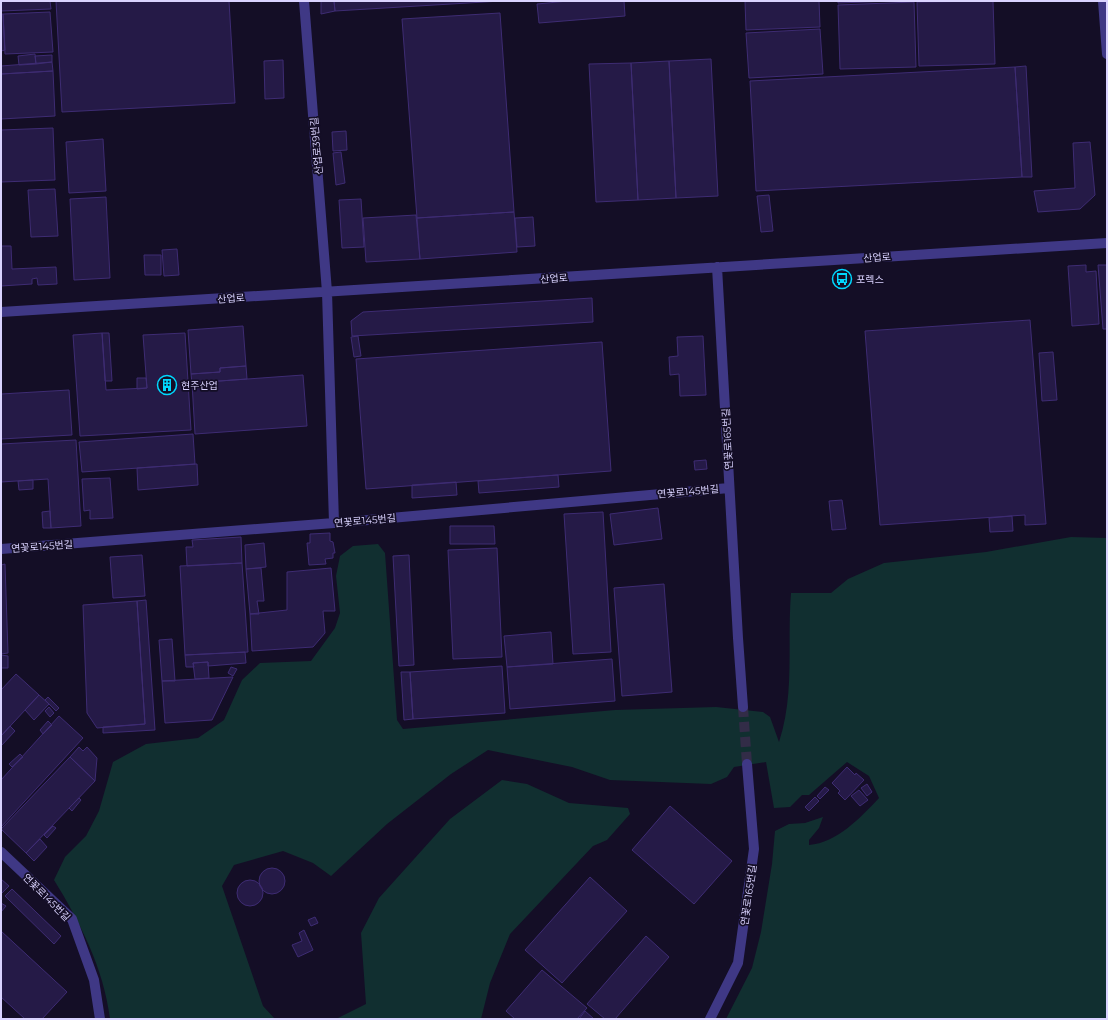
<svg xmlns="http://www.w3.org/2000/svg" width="1108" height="1020" viewBox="0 0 1108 1020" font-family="Montserrat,'Noto Sans KR',sans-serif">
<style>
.green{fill:#112f30}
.building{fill:#251a47;stroke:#3e2c73}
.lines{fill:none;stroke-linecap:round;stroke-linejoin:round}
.minor-tunnel{stroke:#322c47;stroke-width:10;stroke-dasharray:10 5;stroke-linecap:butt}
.minor{stroke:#3f3885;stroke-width:10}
.labels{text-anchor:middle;stroke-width:3.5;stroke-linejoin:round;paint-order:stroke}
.street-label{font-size:10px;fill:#dad3ff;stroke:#140e26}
.poi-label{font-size:10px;fill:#dad3ff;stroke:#140e26;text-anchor:start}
</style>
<rect width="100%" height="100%" fill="#140e26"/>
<path class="green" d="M 1071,537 L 1107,538 L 1107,1019 L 726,1019 L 752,968 L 761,932 L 772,864 L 775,831 L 789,824 L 805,823 L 823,817 L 819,828 L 809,840 L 809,845 C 837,843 861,817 879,798 L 869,776 L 847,762 L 809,795 L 802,795 L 790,807 L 774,808 L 766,762 L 734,767 L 727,777 L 711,784 L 610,780 L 572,767 L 488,750 L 451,774 L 387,824 L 331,876 L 313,863 L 283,851 L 234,865 L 222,886 L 263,1006 L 275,1019 L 110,1019 C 104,969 80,922 54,880 L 65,857 L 86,836 L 99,811 L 113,762 L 146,744 L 198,738 L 224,720 L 242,680 L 260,663 L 311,661 L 335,628 L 340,613 L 336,576 L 340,556 L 353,546 L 378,544 L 385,553 L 397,720 L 403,729 L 615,710 L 716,707 L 763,712 L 770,717 L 779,742 C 795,694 787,643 791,593 L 831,593 L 848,579 L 884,563 L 986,552 Z
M 502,780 L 527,784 L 569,803 L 628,808 L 630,814 L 607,840 L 593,846 L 510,934 L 490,983 L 481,1019 L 325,1019 L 338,1018 L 366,1004 L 361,933 L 379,898 L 450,819 Z"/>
<path class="building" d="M 1,1 L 50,1 L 51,9 L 1,11 Z
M 56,1 L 229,1 L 235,103 L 62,112 Z
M 321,1 L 334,1 L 335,11 L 321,14 Z
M 334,1 L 501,1 L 335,11 Z
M 568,1 L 624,1 L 625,16 L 539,23 L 537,4 Z
M 745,1 L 819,1 L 820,27 L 746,30 Z
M 838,1 L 894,1 L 838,3 Z
M 993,1 L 995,64 L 919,66 L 917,2 Z
M 914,2 L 916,67 L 840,69 L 838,5 Z
M 50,12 L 53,52 L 5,54 L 3,14 Z
M 500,13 L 514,212 L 417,218 L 402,19 Z
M 1,14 L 3,14 L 5,50 L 1,51 Z
M 820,29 L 823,74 L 749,78 L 746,33 Z
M 35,54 L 36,64 L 19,65 L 18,56 Z
M 52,55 L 52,62 L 36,64 L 35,56 Z
M 711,59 L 718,196 L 676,198 L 669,61 Z
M 283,60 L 284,98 L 265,99 L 264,61 Z
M 669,61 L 676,198 L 638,200 L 631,63 Z
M 52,62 L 53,71 L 1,74 L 1,66 Z
M 631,63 L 638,200 L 596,202 L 589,64 Z
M 1026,66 L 1032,177 L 1022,177 L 1015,67 Z
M 1015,67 L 1022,177 L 756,191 L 750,81 Z
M 53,71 L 55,116 L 1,119 L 1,74 Z
M 53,128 L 55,180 L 1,182 L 1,130 Z
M 346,131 L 347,150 L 333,151 L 332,132 Z
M 103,139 L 106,191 L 69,193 L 66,142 Z
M 1090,142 L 1095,195 L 1080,209 L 1038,212 L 1034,191 L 1075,188 L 1073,143 Z
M 341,152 L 345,183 L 336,185 L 333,153 Z
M 55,189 L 58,236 L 31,237 L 28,190 Z
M 769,195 L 773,231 L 761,232 L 757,196 Z
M 106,197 L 110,278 L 74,280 L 70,199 Z
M 361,199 L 364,247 L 342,248 L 339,200 Z
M 514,212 L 517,252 L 420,259 L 417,218 Z
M 416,215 L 420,259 L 366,262 L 363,218 Z
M 533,217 L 535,246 L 517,247 L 515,218 Z
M 1,246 L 11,246 L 12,269 L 56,267 L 57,284 L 38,285 L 37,278 L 32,279 L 32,284 L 1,286 Z
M 177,249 L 179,275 L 164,276 L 162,250 Z
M 144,255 L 161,255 L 161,275 L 145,275 Z
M 1086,265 L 1086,272 L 1096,271 L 1099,324 L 1072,326 L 1068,266 Z
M 1098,265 L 1107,265 L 1107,329 L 1103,329 Z
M 592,298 L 593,322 L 352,336 L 351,321 L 363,312 Z
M 1030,320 L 1046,524 L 1025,525 L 1025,515 L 880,525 L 865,331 Z
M 243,326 L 246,366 L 220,368 L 220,372 L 191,374 L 188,330 Z
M 102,333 L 109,333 L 112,381 L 105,381 Z
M 102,333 L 106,390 L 147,388 L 143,335 L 185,333 L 191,430 L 80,436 L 73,335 Z
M 358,336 L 361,356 L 354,357 L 351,337 Z
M 703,336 L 706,395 L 680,396 L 679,374 L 670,375 L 669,357 L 678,356 L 677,337 Z
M 602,342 L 611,471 L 366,489 L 356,359 Z
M 1053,352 L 1057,400 L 1042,401 L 1039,353 Z
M 246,366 L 247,379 L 192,383 L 191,374 L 220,372 L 220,368 Z
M 303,375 L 307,426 L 195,434 L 192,383 Z
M 137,378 L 146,378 L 147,388 L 137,389 Z
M 69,390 L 72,435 L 1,439 L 1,394 Z
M 193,434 L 195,464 L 82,472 L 79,442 Z
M 76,440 L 81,526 L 51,528 L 48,479 L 1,482 L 1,444 Z
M 706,460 L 707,469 L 695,470 L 694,461 Z
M 197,464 L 198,485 L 138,490 L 137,468 Z
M 558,475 L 559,487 L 479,493 L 478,481 Z
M 110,478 L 113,518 L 90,519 L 90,510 L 84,511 L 82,479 Z
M 33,480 L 33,489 L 19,490 L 18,481 Z
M 456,482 L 457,495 L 412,498 L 412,485 Z
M 842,500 L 846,529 L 832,530 L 829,501 Z
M 658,508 L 662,539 L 614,545 L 610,514 Z
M 50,511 L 51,528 L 43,528 L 42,512 Z
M 603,512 L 611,652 L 573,654 L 564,514 Z
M 1012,516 L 1013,531 L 990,532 L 989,518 Z
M 450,526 L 494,526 L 495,544 L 450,544 Z
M 330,533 L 330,541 L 333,542 L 335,553 L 333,553 L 333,558 L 325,559 L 326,564 L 309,565 L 307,543 L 310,543 L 310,534 Z
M 241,537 L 242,563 L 187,566 L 186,547 L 193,547 L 192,540 Z
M 264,543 L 266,567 L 246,569 L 245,545 Z
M 497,548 L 502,657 L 453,659 L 448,550 Z
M 142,555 L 145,596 L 113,598 L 110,557 Z
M 409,555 L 414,665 L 399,666 L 393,556 Z
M 242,563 L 248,652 L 185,655 L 180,566 Z
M 5,564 L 8,653 L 1,654 L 1,565 Z
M 261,568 L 264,601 L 257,601 L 259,614 L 250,614 L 246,569 Z
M 331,568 L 335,611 L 323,611 L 325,633 L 313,647 L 252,651 L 250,614 L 287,610 L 287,572 Z
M 664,584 L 672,692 L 622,696 L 614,588 Z
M 146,600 L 155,730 L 103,733 L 103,727 L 145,724 L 137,601 Z
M 137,601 L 145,724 L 97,728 L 87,713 L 83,605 Z
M 551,632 L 553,664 L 507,667 L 504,636 Z
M 172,639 L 175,681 L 162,681 L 159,640 Z
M 245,652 L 246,663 L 208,666 L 208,662 L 193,663 L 194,667 L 186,667 L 185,655 Z
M 1,655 L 8,656 L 8,668 L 1,668 Z
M 612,659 L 615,701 L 510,709 L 507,667 Z
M 208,662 L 209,678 L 195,679 L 193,663 Z
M 502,666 L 505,713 L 413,719 L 410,672 Z
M 231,667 L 237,669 L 233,676 L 228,673 Z
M 401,672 L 410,672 L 413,719 L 404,720 Z
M 16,674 L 39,695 L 1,736 L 1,690 Z
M 233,677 L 212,720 L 165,723 L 162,681 Z
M 39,695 L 49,704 L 34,720 L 25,710 Z
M 48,697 L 59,708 L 56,711 L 45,700 Z
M 49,707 L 54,713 L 50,717 L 45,711 Z
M 59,716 L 83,738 L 1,827 L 1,780 Z
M 48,721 L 52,725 L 43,734 L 40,730 Z
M 10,726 L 15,731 L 1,746 L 1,736 Z
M 79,747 L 83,751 L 87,747 L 97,758 L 95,781 L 70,757 Z
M 20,754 L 23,757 L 12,767 L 9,764 Z
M 70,757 L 95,781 L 26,853 L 1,829 Z
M 847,767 L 855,775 L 856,773 L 864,780 L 845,800 L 838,793 L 840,791 L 832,783 Z
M 867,784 L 872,792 L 867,796 L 861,788 Z
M 825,787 L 829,790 L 820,799 L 817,796 Z
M 859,790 L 868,800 L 860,806 L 851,796 Z
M 815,797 L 819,801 L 809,811 L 805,807 Z
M 79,798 L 81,800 L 72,811 L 69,808 Z
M 670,806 L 732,861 L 694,904 L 632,850 Z
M 53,826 L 56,828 L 47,838 L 44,835 Z
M 40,839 L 47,847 L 34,861 L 26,853 Z
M259 881a13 13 0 1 1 26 0a13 13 0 1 1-26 0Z
M 590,877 L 627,911 L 562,983 L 525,950 Z
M 1,879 L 9,886 L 1,894 Z
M237 893a13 13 0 1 1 26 0a13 13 0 1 1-26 0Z
M 12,889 L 61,936 L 54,944 L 5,896 Z
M 1,903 L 6,906 L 1,912 Z
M 315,917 L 318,923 L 311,926 L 308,920 Z
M 304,930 L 313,950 L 298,957 L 292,945 L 302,941 L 299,933 Z
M 1,931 L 67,992 L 42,1019 L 25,1019 L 1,997 Z
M 646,936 L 669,957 L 615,1019 L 605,1019 L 587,1004 Z
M 542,970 L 587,1008 L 577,1019 L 515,1019 L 506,1011 Z
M 585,1011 L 594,1019 L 579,1019 Z"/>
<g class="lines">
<path class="minor-tunnel" d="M 743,707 L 747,764"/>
<path class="minor" d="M 304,1 L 327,292 L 334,523
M 1103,1 L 1107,54
M 717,267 L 738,638 L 743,707
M 1,312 L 1107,243
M 1,549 L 334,523 L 729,488
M 1,852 L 72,919 L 94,980 L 100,1019
M 710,1019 L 738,963 L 754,849 L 747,764"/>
</g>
<defs>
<g id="bus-ring" transform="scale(1)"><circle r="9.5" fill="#140e26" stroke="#00d7fe" stroke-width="1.5"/><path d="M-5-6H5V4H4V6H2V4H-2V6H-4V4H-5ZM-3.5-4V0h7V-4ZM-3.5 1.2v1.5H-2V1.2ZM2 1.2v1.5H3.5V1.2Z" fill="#00d7fe"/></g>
<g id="building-ring" transform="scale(1)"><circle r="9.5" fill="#140e26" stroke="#00d7fe" stroke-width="1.5"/><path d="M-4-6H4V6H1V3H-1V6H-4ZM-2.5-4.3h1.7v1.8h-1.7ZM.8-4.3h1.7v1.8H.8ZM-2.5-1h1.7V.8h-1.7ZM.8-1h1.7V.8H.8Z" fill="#00d7fe"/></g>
</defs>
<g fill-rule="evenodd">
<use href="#bus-ring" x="842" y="279"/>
<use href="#building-ring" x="167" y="385"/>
</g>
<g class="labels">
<g class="street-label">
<text transform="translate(316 146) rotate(-95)" y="4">산업로39번길</text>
<text transform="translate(877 257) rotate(-4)" y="4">산업로</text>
<text transform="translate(554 278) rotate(-4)" y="4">산업로</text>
<text transform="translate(231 298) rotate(-4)" y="4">산업로</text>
<text transform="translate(727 439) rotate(-93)" y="4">연꽃로165번길</text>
<text transform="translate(688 491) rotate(-5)" y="4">연꽃로145번길</text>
<text transform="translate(365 520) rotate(-5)" y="4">연꽃로145번길</text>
<text transform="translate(42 546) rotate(-4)" y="4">연꽃로145번길</text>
<text transform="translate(748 895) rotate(-82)" y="4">연꽃로165번길</text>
<text transform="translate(47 897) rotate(45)" y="4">연꽃로145번길</text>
</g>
<g class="poi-label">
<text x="856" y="283">포렉스</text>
<text x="181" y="389">현주산업</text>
</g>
</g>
<rect width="1108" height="1020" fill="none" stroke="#dad3ff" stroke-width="4"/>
</svg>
